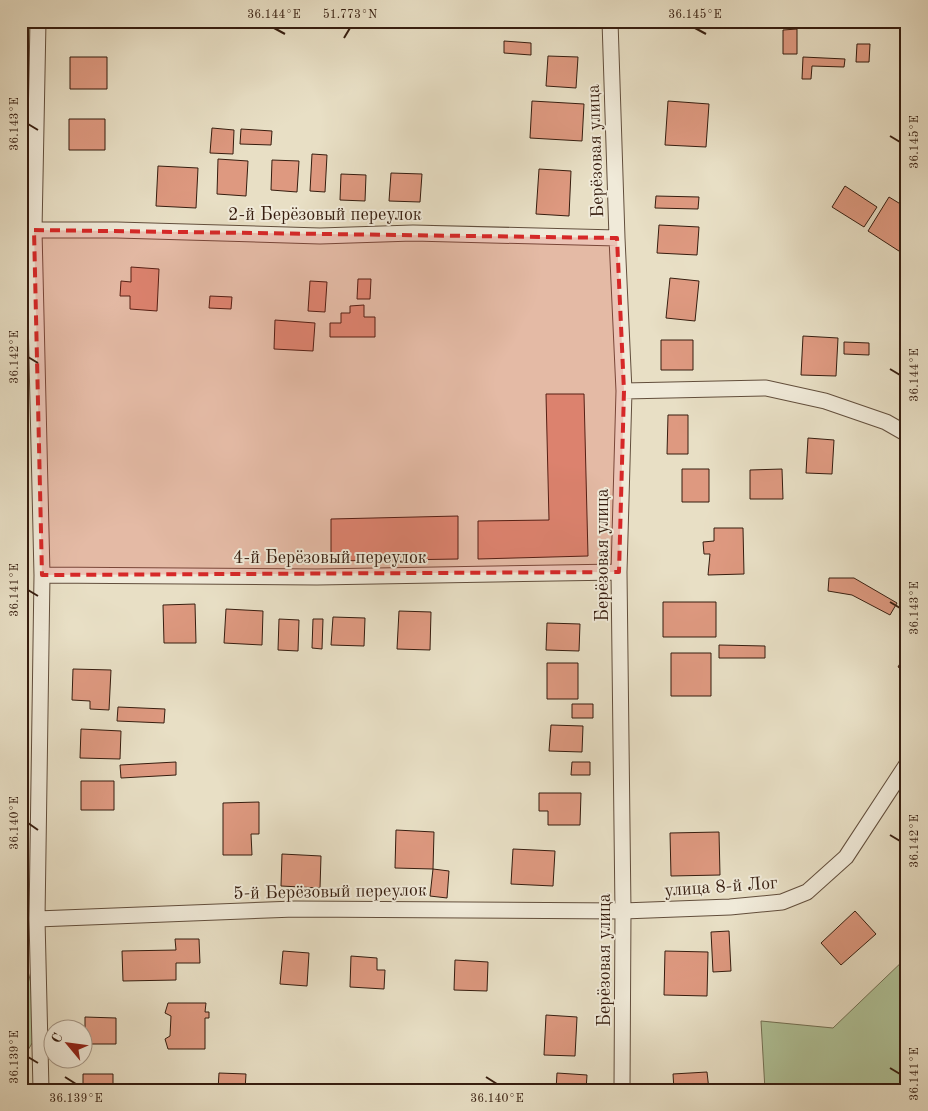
<svg xmlns="http://www.w3.org/2000/svg" width="928" height="1111" viewBox="0 0 928 1111" font-family="'Old Standard TT',serif">
<style>
.green{fill:#b0c399;stroke:#737054}
.building{fill:#de9980;stroke:#361d0f}
.lines{fill:none;stroke-linecap:round;stroke-linejoin:round}
.street-casing{stroke:#624e3c;stroke-width:17}
.street{stroke:#f0ead9;stroke-width:15}
.marked{fill:#d62828;fill-opacity:0.2;stroke:#d62828;stroke-width:4;stroke-dasharray:10 6;stroke-linejoin:round}
.ticks{fill:none;stroke:#361d0f;stroke-width:2}
.labels{text-anchor:middle;stroke-width:4;stroke-linejoin:round;paint-order:stroke}
.street-label{font-size:18px;fill:#361d0f;stroke:#f0ead9}
.neatline{fill:none;stroke:#361d0f;stroke-width:2}
.ticks-label{font-size:12px;text-anchor:middle;fill:#361d0f}
</style>
<rect width="100%" height="100%" fill="#e8dfc5"/>
<filter id="stains"><feTurbulence type="fractalNoise" baseFrequency=".004" numOctaves="4"/><feColorMatrix values="0 0 0 0 .2 0 0 0 0 .09 0 0 0 0 .02 0 0 0 .5 -.17"/></filter>
<radialGradient id="worn" r=".72"><stop offset=".6" stop-color="#630" stop-opacity="0"/><stop offset="1" stop-color="#630" stop-opacity=".3"/></radialGradient>
<path class="green" d="M 21,21 L 32,21 L 30,56 L 21,88 Z
M 21,940 L 41,1028 L 21,1062 Z
M 907,957 L 907,1090 L 765,1090 L 761,1021 L 833,1028 Z"/>
<path class="building" d="M 797,29 L 797,54 L 783,54 L 783,30 Z
M 504,41 L 531,43 L 531,55 L 504,53 Z
M 857,44 L 870,44 L 869,62 L 856,62 Z
M 548,56 L 578,57 L 576,88 L 546,86 Z
M 70,57 L 107,57 L 107,89 L 70,89 Z
M 803,57 L 845,59 L 844,67 L 812,66 L 811,79 L 802,79 Z
M 532,101 L 584,104 L 582,141 L 530,138 Z
M 668,101 L 709,104 L 706,147 L 665,145 Z
M 69,119 L 105,119 L 105,150 L 69,150 Z
M 212,128 L 234,130 L 233,154 L 210,153 Z
M 241,129 L 272,131 L 271,145 L 240,144 Z
M 312,154 L 327,155 L 325,192 L 310,191 Z
M 218,159 L 248,161 L 246,196 L 217,194 Z
M 272,160 L 299,161 L 297,192 L 271,190 Z
M 158,166 L 198,168 L 196,208 L 156,206 Z
M 539,169 L 571,171 L 569,216 L 536,214 Z
M 391,173 L 422,174 L 420,202 L 389,201 Z
M 341,174 L 366,175 L 365,201 L 340,200 Z
M 845,186 L 877,207 L 864,227 L 832,207 Z
M 656,196 L 699,197 L 698,209 L 655,208 Z
M 889,197 L 907,208 L 907,246 L 902,253 L 868,231 Z
M 659,225 L 699,227 L 697,255 L 657,253 Z
M 131,267 L 159,269 L 157,311 L 130,309 L 130,296 L 120,296 L 121,281 L 131,282 Z
M 670,278 L 699,281 L 695,321 L 666,318 Z
M 358,279 L 371,279 L 370,299 L 357,299 Z
M 310,281 L 327,282 L 325,312 L 308,311 Z
M 210,296 L 232,297 L 231,309 L 209,308 Z
M 364,305 L 364,317 L 375,317 L 375,337 L 330,337 L 330,323 L 341,323 L 341,313 L 350,313 L 350,306 Z
M 275,320 L 315,323 L 313,351 L 274,349 Z
M 803,336 L 838,338 L 836,376 L 801,375 Z
M 661,340 L 693,340 L 693,370 L 661,370 Z
M 844,342 L 869,343 L 869,355 L 844,354 Z
M 546,394 L 584,394 L 588,556 L 478,559 L 478,521 L 549,520 Z
M 668,415 L 688,415 L 688,454 L 667,454 Z
M 808,438 L 834,440 L 832,474 L 806,473 Z
M 682,469 L 709,469 L 709,502 L 682,502 Z
M 782,469 L 783,499 L 750,499 L 750,470 Z
M 458,516 L 458,559 L 331,561 L 331,519 Z
M 714,528 L 743,528 L 744,574 L 708,575 L 710,554 L 704,554 L 703,542 L 714,541 Z
M 829,578 L 854,578 L 897,603 L 890,615 L 852,595 L 828,591 Z
M 663,602 L 716,602 L 716,637 L 663,637 Z
M 195,604 L 196,643 L 164,643 L 163,605 Z
M 226,609 L 263,611 L 262,645 L 224,643 Z
M 399,611 L 431,612 L 430,650 L 397,649 Z
M 333,617 L 365,618 L 364,646 L 331,645 Z
M 279,619 L 299,620 L 298,651 L 278,650 Z
M 313,619 L 323,619 L 322,649 L 312,648 Z
M 547,623 L 580,624 L 579,651 L 546,650 Z
M 719,645 L 765,646 L 765,658 L 719,658 Z
M 907,651 L 907,672 L 898,667 Z
M 671,653 L 711,653 L 711,696 L 671,696 Z
M 547,663 L 578,663 L 578,699 L 547,699 Z
M 73,669 L 111,670 L 109,710 L 90,709 L 90,701 L 72,700 Z
M 572,704 L 593,704 L 593,718 L 572,718 Z
M 118,707 L 165,709 L 164,723 L 117,721 Z
M 551,725 L 583,726 L 582,752 L 549,751 Z
M 81,729 L 121,731 L 120,759 L 80,758 Z
M 176,762 L 176,775 L 121,778 L 120,765 Z
M 572,762 L 590,762 L 590,775 L 571,775 Z
M 81,781 L 114,781 L 114,810 L 81,810 Z
M 539,793 L 581,793 L 580,825 L 548,825 L 548,811 L 539,811 Z
M 259,802 L 259,834 L 251,834 L 252,855 L 223,855 L 223,803 Z
M 396,830 L 434,832 L 433,869 L 395,868 Z
M 719,832 L 720,875 L 671,876 L 670,833 Z
M 513,849 L 555,851 L 553,886 L 511,884 Z
M 282,854 L 321,856 L 320,888 L 281,886 Z
M 433,869 L 449,871 L 447,898 L 430,896 Z
M 855,911 L 876,934 L 841,965 L 821,943 Z
M 729,931 L 731,971 L 713,972 L 711,932 Z
M 175,939 L 199,939 L 200,963 L 176,963 L 176,980 L 123,981 L 122,951 L 176,950 Z
M 283,951 L 309,953 L 307,986 L 280,984 Z
M 665,951 L 708,952 L 707,996 L 664,995 Z
M 351,956 L 377,958 L 377,970 L 385,970 L 384,989 L 350,987 Z
M 455,960 L 488,962 L 487,991 L 454,990 Z
M 168,1003 L 206,1003 L 205,1012 L 209,1012 L 209,1018 L 205,1018 L 205,1049 L 168,1049 L 165,1039 L 170,1036 L 171,1016 L 165,1013 Z
M 546,1015 L 577,1017 L 575,1056 L 544,1055 Z
M 85,1017 L 116,1018 L 116,1044 L 85,1044 Z
M 707,1072 L 709,1090 L 674,1090 L 673,1074 Z
M 219,1073 L 246,1074 L 245,1090 L 218,1090 Z
M 557,1073 L 587,1075 L 586,1090 L 556,1090 Z
M 83,1074 L 113,1074 L 113,1090 L 83,1090 Z"/>
<g class="lines">
<g class="street-casing">
<path id="street" d="M 38,21 L 34,230 L 42,575 L 37,919 L 41,1090
M 610,21 L 617,238 L 624,391 L 619,572 L 623,911 L 622,1090
M 34,230 L 117,230 L 320,236 L 413,233 L 617,238
M 624,391 L 766,388 L 825,401 L 886,422 L 907,434
M 42,575 L 317,577 L 619,572
M 37,919 L 295,909 L 623,911 L 730,907 L 782,902 L 807,892 L 846,857 L 907,764"/>
</g>
<use href="#street" class="street"/>
</g>
<path class="marked" d="M 34,230 L 617,238 L 624,391 L 619,572 L 42,575 Z"/>
<path class="ticks" d="M 274,28 L 285,34M 695,28 L 706,34M 344,38 L 350,28M 28,124 L 38,130M 890,136 L 900,142M 28,357 L 38,363M 890,369 L 900,375M 28,590 L 38,596M 890,602 L 900,608M 28,823 L 38,830M 890,835 L 900,841M 28,1057 L 38,1063M 890,1068 L 900,1074M 65,1077 L 76,1084M 486,1077 L 497,1084"/>
<g class="labels">
<g class="street-label">
<text transform="translate(595 151) rotate(-92)" y="6">Берёзовая улица</text>
<text x="325" y="220">2-й Берёзовый переулок</text>
<text transform="translate(602 555) rotate(-90)" y="6">Берёзовая улица</text>
<text x="330" y="563">4-й Берёзовый переулок</text>
<text transform="translate(721 886) rotate(-4)" y="6">улица 8-й Лог</text>
<text transform="translate(330 891) rotate(-1)" y="6">5-й Берёзовый переулок</text>
<text transform="translate(604 960) rotate(-90)" y="6">Берёзовая улица</text>
</g>
</g>
<rect width="928" height="1111" fill="none" stroke="#e8dfc5" stroke-width="55"/>
<g transform="translate(68 1044) rotate(299)"><circle r="24" fill="#f0ead9" stroke="#a69888"/>
<path d="M0-4L9 19L0 12L-9 19Z" fill="#8f2418"/>
<text y="-8" font-size="14" font-weight="bold" text-anchor="middle" fill="#361d0f">С</text>
</g>
<rect x="28" y="28" width="872" height="1056" class="neatline"/>
<g class="ticks-label">
<text x="274" y="18">36.144°E</text>
<text x="350" y="18">51.773°N</text>
<text x="695" y="18">36.145°E</text>
<text transform="translate(14 124) rotate(-90)" y="4">36.143°E</text>
<text transform="translate(914 142) rotate(-90)" y="4">36.145°E</text>
<text transform="translate(14 357) rotate(-90)" y="4">36.142°E</text>
<text transform="translate(914 375) rotate(-90)" y="4">36.144°E</text>
<text transform="translate(14 590) rotate(-90)" y="4">36.141°E</text>
<text transform="translate(914 608) rotate(-90)" y="4">36.143°E</text>
<text transform="translate(14 823) rotate(-90)" y="4">36.140°E</text>
<text transform="translate(914 841) rotate(-90)" y="4">36.142°E</text>
<text transform="translate(14 1057) rotate(-90)" y="4">36.139°E</text>
<text transform="translate(914 1074) rotate(-90)" y="4">36.141°E</text>
<text x="76" y="1102">36.139°E</text>
<text x="497" y="1102">36.140°E</text>
</g>
<rect width="100%" height="100%" filter="url(#stains)"/>
<rect width="100%" height="100%" fill="url(#worn)"/>
</svg>
